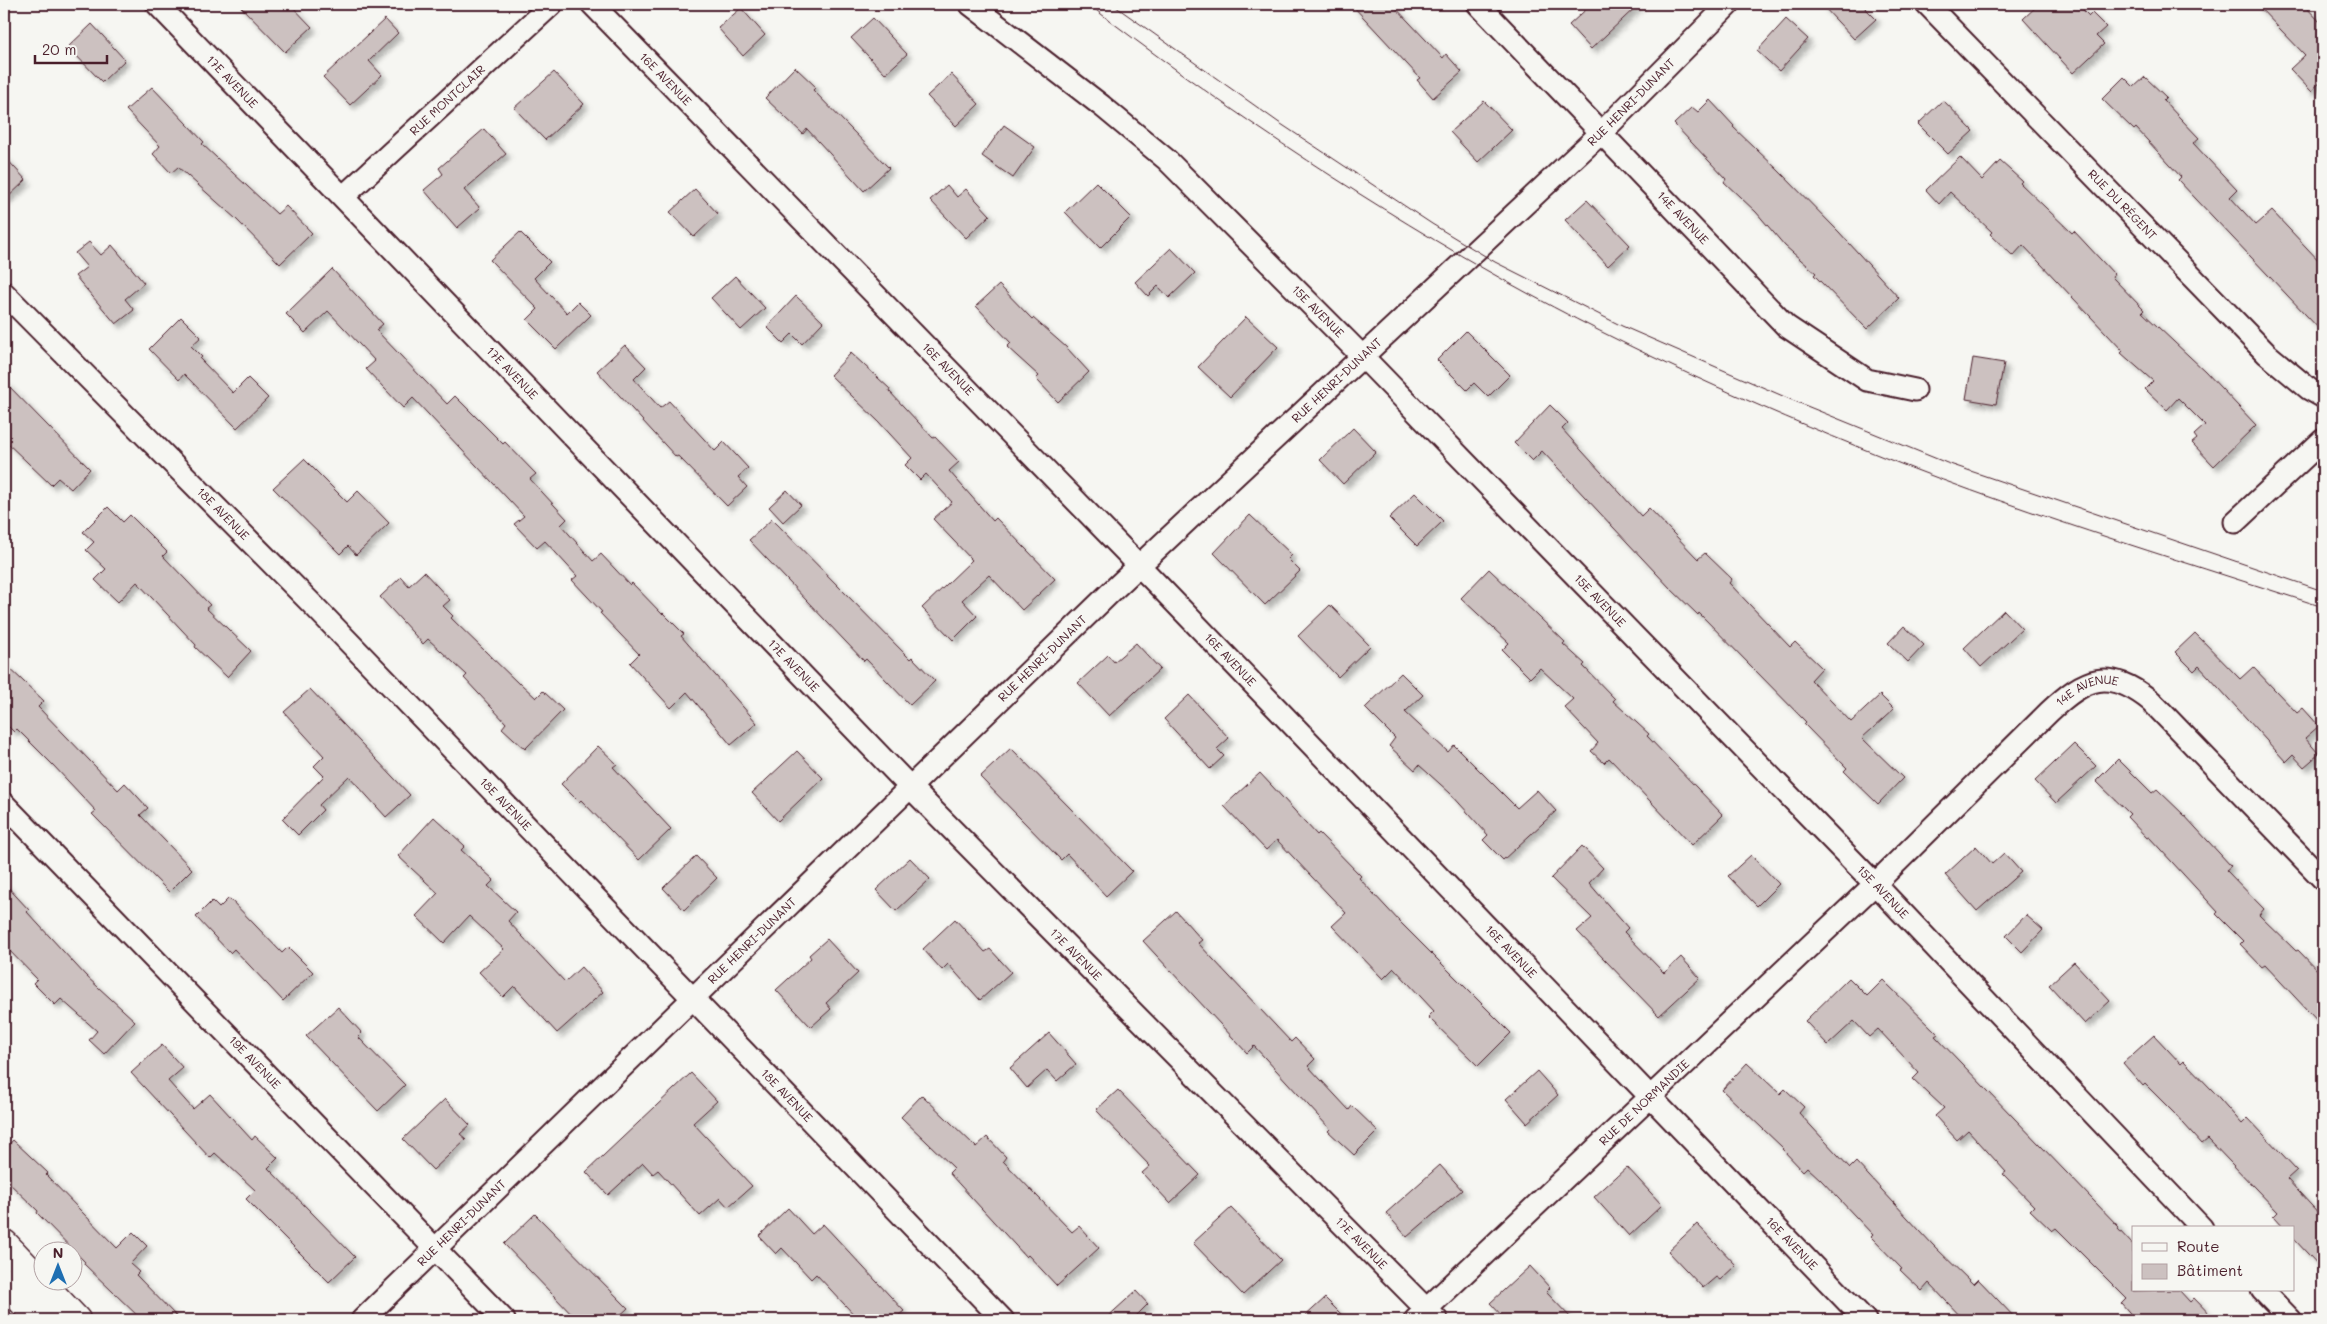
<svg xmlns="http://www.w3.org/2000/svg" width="2327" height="1324" viewBox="0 0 2327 1324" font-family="Mali,sans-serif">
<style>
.building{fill:#ccc1c0;stroke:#4a1f2b;filter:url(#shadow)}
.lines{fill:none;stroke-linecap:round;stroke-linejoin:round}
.street-casing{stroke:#4a1f2b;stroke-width:25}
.secondary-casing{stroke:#4a1f2b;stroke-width:31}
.street{stroke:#f6f6f2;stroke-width:21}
.secondary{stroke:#f6f6f2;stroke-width:28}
.tram{stroke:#4a1f2b;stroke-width:1}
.labels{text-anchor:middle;stroke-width:4.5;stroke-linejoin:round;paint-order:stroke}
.street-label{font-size:12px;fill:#4a1f2b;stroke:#f6f6f2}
</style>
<defs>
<filter id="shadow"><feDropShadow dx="4.5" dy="4.5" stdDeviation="2.5" flood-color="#0004"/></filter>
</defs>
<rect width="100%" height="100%" fill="#f6f6f2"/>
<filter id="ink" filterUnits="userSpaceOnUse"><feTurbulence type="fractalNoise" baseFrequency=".02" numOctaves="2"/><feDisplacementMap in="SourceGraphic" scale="10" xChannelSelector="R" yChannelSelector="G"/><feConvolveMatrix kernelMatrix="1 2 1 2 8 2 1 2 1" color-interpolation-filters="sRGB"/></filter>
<g filter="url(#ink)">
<path class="building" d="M 238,4 L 290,4 L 312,27 L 285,52 Z
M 1351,4 L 1392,4 L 1443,58 L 1446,54 L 1462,72 L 1433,98 L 1417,80 L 1420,78 Z
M 1592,4 L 1639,4 L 1591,49 L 1569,25 Z
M 1821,4 L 1861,4 L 1876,19 L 1854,39 Z
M 2039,4 L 2077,4 L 2089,16 L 2092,13 L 2106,27 L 2096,36 L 2104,44 L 2073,73 L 2023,19 Z
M 2256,4 L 2303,4 L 2323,25 L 2323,80 L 2311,91 L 2290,69 L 2305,55 Z
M 741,8 L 765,35 L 743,56 L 718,28 Z
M 873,18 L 907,54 L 885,74 L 851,38 Z
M 385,19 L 398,33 L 369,61 L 382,75 L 350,105 L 323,77 Z
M 1786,19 L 1808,39 L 1779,71 L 1757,51 Z
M 92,24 L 125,60 L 102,82 L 68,47 Z
M 795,67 L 816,87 L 813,90 L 889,168 L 864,191 L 807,129 L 803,134 L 765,98 Z
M 554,72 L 584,104 L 545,140 L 514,108 Z
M 951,74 L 979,104 L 956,126 L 927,96 Z
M 2124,77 L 2134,87 L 2145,77 L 2166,97 L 2163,100 L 2199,138 L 2193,143 L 2237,190 L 2230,197 L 2256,225 L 2272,211 L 2323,265 L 2323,333 L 2178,180 L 2181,177 L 2136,128 L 2134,130 L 2102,99 Z
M 152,87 L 204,142 L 202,144 L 277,214 L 286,206 L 312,233 L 280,264 L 236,219 L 178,167 L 171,173 L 153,154 L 160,146 L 126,110 Z
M 1710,100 L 1734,126 L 1733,127 L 1778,170 L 1839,232 L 1899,298 L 1867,329 L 1814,275 L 1816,273 L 1785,246 L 1756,212 L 1724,182 L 1726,179 L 1674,124 L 1692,107 L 1698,112 Z
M 1943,100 L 1973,131 L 1948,154 L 1918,124 Z
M 1484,101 L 1512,130 L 1478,162 L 1450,132 Z
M 1004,125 L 1035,147 L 1013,178 L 982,156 Z
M 484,129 L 506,154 L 464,190 L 480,208 L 457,228 L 424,190 L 443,174 L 439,168 Z
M 4,156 L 26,180 L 4,201 Z
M 1960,157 L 1982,180 L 2000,161 L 2022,181 L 2020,183 L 2072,233 L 2074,231 L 2114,274 L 2112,277 L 2144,310 L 2142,312 L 2205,371 L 2256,425 L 2214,466 L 2192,443 L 2197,439 L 2194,435 L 2205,425 L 2178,398 L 2167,410 L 2145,389 L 2153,381 L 2121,353 L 2123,351 L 2023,245 L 2013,256 L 1990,234 L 1992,232 L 1950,192 L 1939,204 L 1926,190 Z
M 1096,182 L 1131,217 L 1100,248 L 1065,212 Z
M 947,185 L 957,197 L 966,189 L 990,215 L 966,238 L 930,200 Z
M 695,189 L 718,214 L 694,237 L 670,212 Z
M 1587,200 L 1630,245 L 1608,266 L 1565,220 Z
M 520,232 L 550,262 L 534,278 L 567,313 L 578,302 L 591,315 L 556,349 L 527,320 L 538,309 L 490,260 Z
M 89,242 L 101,255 L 112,245 L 144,283 L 125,299 L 134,310 L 116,324 L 75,276 L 87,267 L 75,253 Z
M 1171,248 L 1195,273 L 1169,298 L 1158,286 L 1148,296 L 1135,282 Z
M 332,269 L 383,324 L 376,330 L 447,404 L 455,396 L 503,444 L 505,442 L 536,474 L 530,479 L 567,519 L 561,525 L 593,561 L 601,554 L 630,585 L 632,583 L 662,614 L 663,613 L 684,634 L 681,636 L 757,723 L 731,745 L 687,692 L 671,708 L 630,663 L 639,654 L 600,613 L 602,612 L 572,580 L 577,576 L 545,541 L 537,548 L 514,524 L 524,516 L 413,398 L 403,408 L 366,369 L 375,361 L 328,311 L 305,333 L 286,314 Z
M 735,276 L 765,308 L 741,330 L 711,298 Z
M 999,285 L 1032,319 L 1033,318 L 1066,347 L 1089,372 L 1058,402 L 1036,379 L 1039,376 L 1007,347 L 1011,343 L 976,306 Z
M 796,296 L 823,322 L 802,344 L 792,334 L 783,343 L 767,327 Z
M 181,317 L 201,337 L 191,346 L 202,357 L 200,359 L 233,393 L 248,378 L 268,398 L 237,428 L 184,374 L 179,380 L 149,349 Z
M 1246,317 L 1278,347 L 1230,397 L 1198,367 Z
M 1466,331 L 1510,375 L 1488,397 L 1474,383 L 1467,390 L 1437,360 Z
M 625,345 L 646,367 L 634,379 L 660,408 L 669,401 L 715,451 L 724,442 L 748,468 L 738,477 L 747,487 L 727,506 L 678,456 L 676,457 L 597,371 Z
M 851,353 L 890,389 L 889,391 L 933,438 L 935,437 L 959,462 L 949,471 L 993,521 L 996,518 L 1055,579 L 1022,610 L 989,575 L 962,600 L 977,616 L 953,640 L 922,608 L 972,560 L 933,519 L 952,502 L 926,474 L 920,480 L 905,465 L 912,458 L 878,421 L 830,375 Z
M 1973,358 L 2004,363 L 1996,404 L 1966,399 Z
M 4,381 L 90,469 L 71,489 L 58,478 L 51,485 L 4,440 Z
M 1550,405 L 1568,423 L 1562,429 L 1641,516 L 1649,508 L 1698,559 L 1705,553 L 1732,579 L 1729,583 L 1790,647 L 1795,642 L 1822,668 L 1811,680 L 1851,722 L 1880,695 L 1894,709 L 1862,738 L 1903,778 L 1878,804 L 1844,771 L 1847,768 L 1804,724 L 1806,722 L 1699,613 L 1698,615 L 1670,588 L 1542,451 L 1532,461 L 1514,443 Z
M 1353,428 L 1376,452 L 1343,484 L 1320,460 Z
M 304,459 L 347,502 L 358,491 L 389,523 L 356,555 L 348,546 L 340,554 L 273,488 Z
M 787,490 L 801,505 L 783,522 L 769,507 Z
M 1415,493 L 1443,521 L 1417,546 L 1389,518 Z
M 108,507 L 123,522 L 130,515 L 167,552 L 163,556 L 210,605 L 206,608 L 251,651 L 227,677 L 195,647 L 196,645 L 137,582 L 118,602 L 95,580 L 106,569 L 86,550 L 94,542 L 83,532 Z
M 1250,515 L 1292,555 L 1288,559 L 1300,571 L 1265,605 L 1214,553 Z
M 772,519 L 910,659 L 912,657 L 935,681 L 910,705 L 866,659 L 864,661 L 749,540 Z
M 1489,569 L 1565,642 L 1563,644 L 1585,664 L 1583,666 L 1615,699 L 1613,701 L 1649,734 L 1647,736 L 1723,815 L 1692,845 L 1609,758 L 1604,763 L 1591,751 L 1598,743 L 1564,707 L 1573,699 L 1540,668 L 1530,678 L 1502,650 L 1509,643 L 1461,598 Z
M 424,572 L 450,600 L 443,606 L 453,616 L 451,618 L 519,684 L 520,683 L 536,698 L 543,691 L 563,710 L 525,749 L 502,728 L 506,723 L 464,678 L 467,675 L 428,639 L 423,644 L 380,597 L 401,577 L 409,586 Z
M 1330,605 L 1370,646 L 1338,677 L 1298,636 Z
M 2004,610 L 2022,629 L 1981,667 L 1964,648 Z
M 1904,626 L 1924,645 L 1908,662 L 1888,643 Z
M 2195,633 L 2240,679 L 2253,667 L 2297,713 L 2303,708 L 2319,726 L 2305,738 L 2319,754 L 2304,767 L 2293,755 L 2286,762 L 2199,666 L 2194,671 L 2175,652 Z
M 1136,643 L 1160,669 L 1109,716 L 1078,683 L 1108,655 L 1114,662 Z
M 4,663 L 44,701 L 38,707 L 118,790 L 125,783 L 148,808 L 140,815 L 192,869 L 169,892 L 92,814 L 96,811 L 53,765 L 17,729 L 14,732 L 4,722 Z
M 1401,673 L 1423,695 L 1405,712 L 1448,752 L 1454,745 L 1517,808 L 1537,790 L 1556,811 L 1503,860 L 1483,840 L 1488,835 L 1450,793 L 1419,765 L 1415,770 L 1389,746 L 1395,738 L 1365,708 Z
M 310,689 L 410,795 L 386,817 L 349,776 L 319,805 L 323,810 L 298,835 L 282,819 L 324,776 L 314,766 L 324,756 L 284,712 Z
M 1189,695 L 1229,738 L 1217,749 L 1224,756 L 1210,769 L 1164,719 Z
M 2074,744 L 2096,766 L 2056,803 L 2035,781 Z
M 598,746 L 617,764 L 613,767 L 671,829 L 639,860 L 581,800 L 579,802 L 561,784 Z
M 1011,748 L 1132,871 L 1106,896 L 1067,854 L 1061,860 L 980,777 Z
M 797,751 L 823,778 L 778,821 L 752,793 Z
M 2118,759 L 2152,793 L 2157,789 L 2184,815 L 2231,866 L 2226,870 L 2264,909 L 2259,915 L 2296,951 L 2298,950 L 2323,976 L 2323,1027 L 2265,965 L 2262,967 L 2240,944 L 2243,941 L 2216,914 L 2218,912 L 2149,837 L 2147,838 L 2127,817 L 2130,814 L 2096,781 Z
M 1260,773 L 1317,835 L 1319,833 L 1361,876 L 1359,878 L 1400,922 L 1511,1033 L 1478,1066 L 1428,1017 L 1434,1011 L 1394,968 L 1383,979 L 1332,926 L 1346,913 L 1277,840 L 1266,850 L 1224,806 Z
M 434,817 L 465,846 L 461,850 L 494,880 L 488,886 L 516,912 L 508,921 L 565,982 L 581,967 L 603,992 L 557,1033 L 514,986 L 503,997 L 479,972 L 504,949 L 469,916 L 444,943 L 416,916 L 438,893 L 398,856 Z
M 1582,846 L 1603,868 L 1589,883 L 1628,928 L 1624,932 L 1664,973 L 1681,957 L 1700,978 L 1659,1016 L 1577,931 L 1592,918 L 1551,878 Z
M 1976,846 L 1992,864 L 2004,853 L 2021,872 L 1977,911 L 1945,875 Z
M 1751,855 L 1779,884 L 1757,906 L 1728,876 Z
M 696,856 L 717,878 L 684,910 L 663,888 Z
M 910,858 L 930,879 L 896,911 L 876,890 Z
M 4,883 L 29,910 L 27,912 L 86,976 L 135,1021 L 104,1054 L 89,1040 L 97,1031 L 61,999 L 55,1005 L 33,983 L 37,979 L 4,945 Z
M 229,898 L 282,953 L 288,947 L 313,972 L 283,1001 L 234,949 L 230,953 L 196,917 L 212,901 L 219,908 Z
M 1176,911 L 1202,940 L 1198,943 L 1291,1042 L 1295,1038 L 1315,1059 L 1308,1066 L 1349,1110 L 1352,1106 L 1378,1131 L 1354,1155 L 1328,1131 L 1330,1129 L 1254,1046 L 1247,1053 L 1143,941 Z
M 2026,915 L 2043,930 L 2022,952 L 2006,936 Z
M 955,919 L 985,952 L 990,949 L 1011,972 L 980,1000 L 948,964 L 942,970 L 923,949 Z
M 827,939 L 858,973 L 826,1003 L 831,1009 L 811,1027 L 776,990 L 811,958 L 809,955 Z
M 2074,962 L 2110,1001 L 2085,1024 L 2049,985 Z
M 1849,978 L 1867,996 L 1883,980 L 1938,1034 L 1935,1036 L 2119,1227 L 2118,1229 L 2133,1245 L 2133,1291 L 2179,1290 L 2190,1302 L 2194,1298 L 2215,1320 L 2136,1320 L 2121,1303 L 2126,1298 L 2056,1228 L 2052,1231 L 2030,1210 L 2034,1206 L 2003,1174 L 2006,1172 L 1968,1130 L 1957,1140 L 1935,1116 L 1944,1108 L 1913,1079 L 1919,1073 L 1878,1029 L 1869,1037 L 1854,1021 L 1828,1045 L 1805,1021 Z
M 338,1007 L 362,1033 L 358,1037 L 405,1085 L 378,1111 L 306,1036 Z
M 1049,1033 L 1076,1064 L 1057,1081 L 1047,1070 L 1027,1088 L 1010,1068 Z
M 2154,1035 L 2181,1064 L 2184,1061 L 2213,1091 L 2242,1124 L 2248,1118 L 2297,1170 L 2287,1179 L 2323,1218 L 2323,1270 L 2293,1238 L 2293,1228 L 2283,1228 L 2273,1217 L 2278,1212 L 2208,1139 L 2202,1144 L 2174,1113 L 2145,1084 L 2143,1086 L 2123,1063 Z
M 162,1045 L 183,1068 L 168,1081 L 193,1109 L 210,1094 L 252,1140 L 255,1136 L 278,1158 L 268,1168 L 355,1257 L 329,1282 L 246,1199 L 255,1190 L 215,1153 L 210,1158 L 131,1073 Z
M 1747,1063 L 1780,1094 L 1785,1089 L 1804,1107 L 1799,1113 L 1850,1168 L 1856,1162 L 1933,1245 L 1973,1284 L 1978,1279 L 2017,1320 L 1964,1320 L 1929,1283 L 1922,1291 L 1900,1270 L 1902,1269 L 1871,1237 L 1873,1235 L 1821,1180 L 1807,1167 L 1803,1171 L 1782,1149 L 1783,1148 L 1722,1090 Z
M 1537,1071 L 1558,1095 L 1527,1123 L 1506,1099 Z
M 691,1073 L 717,1101 L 693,1123 L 752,1186 L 728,1207 L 720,1198 L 700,1216 L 658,1170 L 653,1174 L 643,1163 L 608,1195 L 586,1172 Z
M 1118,1090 L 1200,1175 L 1170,1203 L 1142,1173 L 1150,1166 L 1096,1110 Z
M 922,1095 L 976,1147 L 987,1137 L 1006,1157 L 1003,1161 L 1072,1232 L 1079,1226 L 1099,1248 L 1057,1286 L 1028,1255 L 1026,1257 L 949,1173 L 954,1168 L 901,1117 Z
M 445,1099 L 470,1125 L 460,1134 L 466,1139 L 433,1170 L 403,1139 Z
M 13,1140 L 48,1173 L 46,1175 L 117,1248 L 133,1232 L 147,1246 L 130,1264 L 139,1272 L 136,1275 L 180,1320 L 142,1320 L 84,1264 L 85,1262 L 37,1213 L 38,1211 L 4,1178 L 4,1150 Z
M 1440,1165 L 1462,1190 L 1407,1237 L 1386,1213 Z
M 1627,1167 L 1662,1205 L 1629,1236 L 1594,1197 Z
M 788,1208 L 812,1234 L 823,1224 L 904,1311 L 893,1320 L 859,1320 L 816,1274 L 811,1279 L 782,1248 L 776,1254 L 759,1236 Z
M 1231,1208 L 1281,1260 L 1243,1295 L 1193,1243 Z
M 535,1214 L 628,1308 L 615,1320 L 577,1320 L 504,1244 Z
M 1697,1224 L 1736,1265 L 1720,1280 L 1716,1277 L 1703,1288 L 1668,1251 Z
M 1530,1266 L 1550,1288 L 1546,1292 L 1573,1320 L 1506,1320 L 1490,1303 Z
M 1136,1291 L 1148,1304 L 1132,1320 L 1104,1320 Z
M 1325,1298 L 1347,1320 L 1301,1320 Z"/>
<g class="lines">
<g class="street-casing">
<g id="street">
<path id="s1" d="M 157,4 L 910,787 L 1437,1320"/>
<path id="s2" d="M 592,4 L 1160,587 L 1865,1320"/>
<path id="s3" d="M 970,4 L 1102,106 L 1167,160 L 1363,357 L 1875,884 L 2202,1228"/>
<path id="s4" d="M 1478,4 L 1786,326 L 1867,380 L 1915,390"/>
<path id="s5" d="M 1927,4 L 2267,354 L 2309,389 L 2323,397"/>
<path id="s6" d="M 344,196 L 552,4"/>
<path id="s7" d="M 4,293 L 316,608 L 1003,1320"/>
<path d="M 2235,522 L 2323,440"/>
<path id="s8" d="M 4,804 L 504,1320"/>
<path d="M 2262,1290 L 2291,1320"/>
<path id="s9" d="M 362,1320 L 1112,591 L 1601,133 L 1729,4"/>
<path id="s10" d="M 1415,1320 L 1875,884 L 2049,712 C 2086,677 2108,667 2151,701 L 2323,879"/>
</g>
</g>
<g class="secondary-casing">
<path id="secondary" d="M 4,1244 L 76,1320
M 4,1282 L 41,1320"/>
</g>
<use href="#street" class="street"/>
<use href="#secondary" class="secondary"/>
<path class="tram" d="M 1088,4 C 1214,101 1348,191 1486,270 C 1605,338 1730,395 1856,446 C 2009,509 2167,556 2323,607
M 1112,4 L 1278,122 L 1432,224 L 1495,262 L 1622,326 L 1792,400 L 1947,463 L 2323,591"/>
</g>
</g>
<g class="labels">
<g class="street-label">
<text dy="4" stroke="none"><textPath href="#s2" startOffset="105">16E AVENUE</textPath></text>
<text dy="4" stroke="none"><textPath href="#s1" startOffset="108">17E AVENUE</textPath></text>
<text dy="4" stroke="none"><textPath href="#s6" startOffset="141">RUE MONTCLAIR</textPath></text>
<text dy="4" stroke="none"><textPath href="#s9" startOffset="1759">RUE HENRI-DUNANT</textPath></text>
<text dy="4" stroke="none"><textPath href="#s5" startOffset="280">RUE DU RÉGENT</textPath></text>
<text dy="4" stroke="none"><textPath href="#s4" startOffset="296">14E AVENUE</textPath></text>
<text dy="4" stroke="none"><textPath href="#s3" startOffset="465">15E AVENUE</textPath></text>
<text dy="4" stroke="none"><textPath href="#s2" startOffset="510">16E AVENUE</textPath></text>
<text dy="4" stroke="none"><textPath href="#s1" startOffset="512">17E AVENUE</textPath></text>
<text dy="4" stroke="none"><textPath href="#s9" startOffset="1354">RUE HENRI-DUNANT</textPath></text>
<text dy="4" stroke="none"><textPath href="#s7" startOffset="311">18E AVENUE</textPath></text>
<text dy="4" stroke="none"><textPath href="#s3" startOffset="869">15E AVENUE</textPath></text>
<text dy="4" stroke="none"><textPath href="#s9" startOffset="949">RUE HENRI-DUNANT</textPath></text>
<text dy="4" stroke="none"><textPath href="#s2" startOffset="915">16E AVENUE</textPath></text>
<text dy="4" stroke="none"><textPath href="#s1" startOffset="918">17E AVENUE</textPath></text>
<text dy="4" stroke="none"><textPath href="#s10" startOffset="924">14E AVENUE</textPath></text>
<text dy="4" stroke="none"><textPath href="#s7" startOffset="716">18E AVENUE</textPath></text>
<text dy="4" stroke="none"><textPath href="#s3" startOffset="1275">15E AVENUE</textPath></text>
<text dy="4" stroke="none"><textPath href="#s9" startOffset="544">RUE HENRI-DUNANT</textPath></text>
<text dy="4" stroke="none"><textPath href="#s2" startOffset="1320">16E AVENUE</textPath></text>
<text dy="4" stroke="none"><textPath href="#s1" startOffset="1322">17E AVENUE</textPath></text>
<text dy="4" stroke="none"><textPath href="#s8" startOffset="360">19E AVENUE</textPath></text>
<text dy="4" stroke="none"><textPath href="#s7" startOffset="1121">18E AVENUE</textPath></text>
<text dy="4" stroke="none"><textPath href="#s10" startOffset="316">RUE DE NORMANDIE</textPath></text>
<text dy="4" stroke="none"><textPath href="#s9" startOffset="139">RUE HENRI-DUNANT</textPath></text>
<text dy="4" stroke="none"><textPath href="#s1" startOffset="1728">17E AVENUE</textPath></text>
<text dy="4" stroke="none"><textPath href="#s2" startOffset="1725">16E AVENUE</textPath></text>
</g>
</g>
<rect width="2327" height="1324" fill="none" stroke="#f6f6f2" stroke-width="20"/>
<rect x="10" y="10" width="2307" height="1304" fill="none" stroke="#4a1f2b" stroke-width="2" filter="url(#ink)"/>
<rect x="2132" y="1226" width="162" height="65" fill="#f6f6f2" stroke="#b1a0a2"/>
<rect x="2142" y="1243" width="25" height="8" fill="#f6f6f2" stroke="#b1a0a2"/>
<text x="2177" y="1252" font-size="15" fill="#4a1f2b">Route</text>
<rect x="2142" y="1264" width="25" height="15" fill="#ccc1c0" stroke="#b1a0a2"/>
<text x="2177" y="1276" font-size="15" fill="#4a1f2b">Bâtiment</text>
<g transform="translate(58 1266)"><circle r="24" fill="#f6f6f2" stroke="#b1a0a2"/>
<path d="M0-4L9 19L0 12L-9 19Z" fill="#1f6fb2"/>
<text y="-8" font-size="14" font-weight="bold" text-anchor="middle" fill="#4a1f2b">N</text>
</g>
<path d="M35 55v8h72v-8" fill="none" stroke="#4a1f2b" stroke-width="2.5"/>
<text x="42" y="55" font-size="15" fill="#4a1f2b" stroke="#f6f6f2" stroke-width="4" paint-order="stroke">20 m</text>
</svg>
